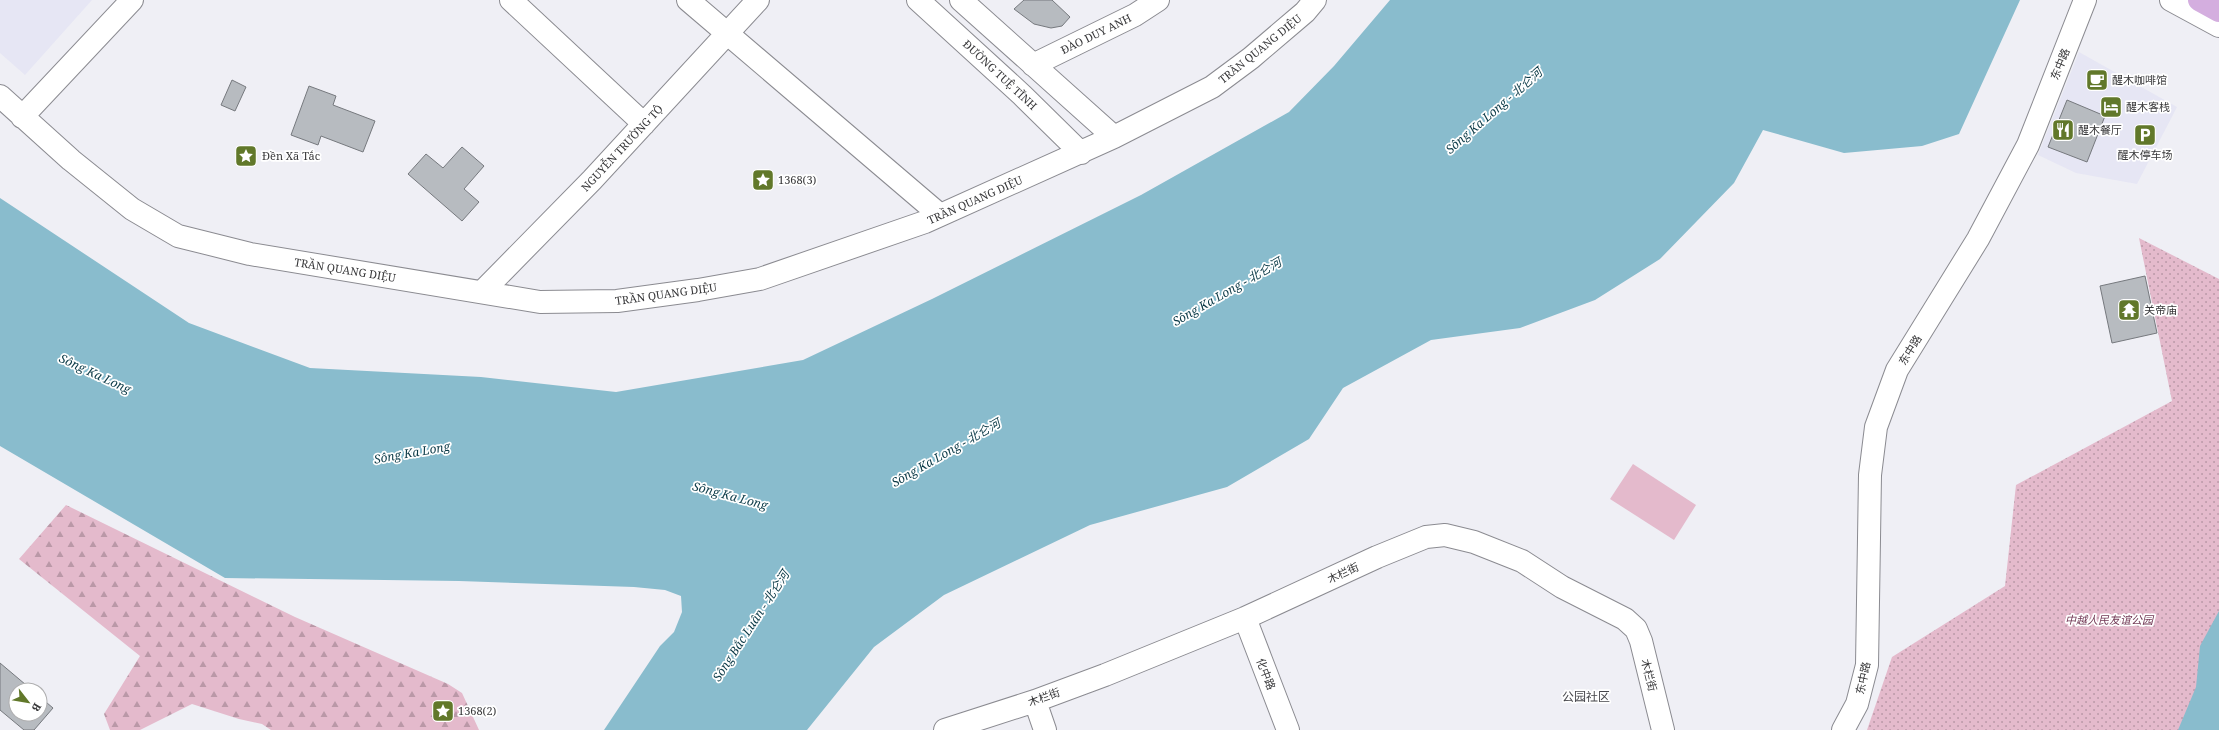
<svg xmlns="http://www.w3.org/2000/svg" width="2219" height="730" viewBox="0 0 2219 730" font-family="'Noto Serif','Noto Sans SC',serif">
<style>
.built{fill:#e6e6f4}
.grass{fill:url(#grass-dots)}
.forest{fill:url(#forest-firs)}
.pitch{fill:#e4bacc}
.water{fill:#89bccd}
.building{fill:#b7bbc0;stroke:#76797e}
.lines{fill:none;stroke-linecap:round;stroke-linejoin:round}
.minor-casing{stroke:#8b8b91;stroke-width:24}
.major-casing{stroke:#cbcbcc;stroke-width:24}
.minor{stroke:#fff;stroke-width:22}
.major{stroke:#d4aedf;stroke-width:22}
.labels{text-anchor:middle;stroke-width:3.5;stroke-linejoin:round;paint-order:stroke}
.street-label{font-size:11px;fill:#38383a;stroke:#fff}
.poi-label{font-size:11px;fill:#38383a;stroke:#fff;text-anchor:start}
.park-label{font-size:11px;font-style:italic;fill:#723955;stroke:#fff}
.water-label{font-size:12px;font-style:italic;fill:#0b3a47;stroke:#fff}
.neighbourhood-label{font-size:12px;fill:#46464b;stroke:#fff}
</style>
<defs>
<pattern id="grass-dots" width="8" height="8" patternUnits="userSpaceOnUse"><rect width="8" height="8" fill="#e4bacc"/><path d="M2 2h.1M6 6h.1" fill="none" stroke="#ba98a7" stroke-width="1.8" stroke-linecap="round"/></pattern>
<pattern id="forest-firs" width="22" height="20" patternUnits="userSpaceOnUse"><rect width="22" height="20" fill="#e4bacc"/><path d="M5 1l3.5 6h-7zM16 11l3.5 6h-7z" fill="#ba98a7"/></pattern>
</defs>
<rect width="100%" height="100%" fill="#efeff5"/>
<path class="built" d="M 0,0 L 92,0 L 25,75 L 0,53 Z
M 2079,52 L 2177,107 L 2137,184 L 2076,173 L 2038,155 Z"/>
<path class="grass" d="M 2139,238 L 2219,279 L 2219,730 L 1867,730 L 1892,657 L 2005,586 L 2016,485 L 2172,401 Z"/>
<path class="forest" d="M 66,505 L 295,617 L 448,684 L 462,693 L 479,730 L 271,730 L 262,724 L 239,719 L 192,704 L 140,730 L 110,730 L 104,714 L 140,656 L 19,559 Z"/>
<path class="pitch" d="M 1633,464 L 1696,505 L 1674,540 L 1610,499 Z"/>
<path class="water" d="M 1390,0 L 2020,0 L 1959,134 L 1922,146 L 1844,153 L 1763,130 L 1734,183 L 1660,259 L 1595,300 L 1520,328 L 1431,340 L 1343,388 L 1309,439 L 1227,487 L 1090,525 L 944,595 L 874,647 L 807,730 L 604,730 L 660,646 L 674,632 L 682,612 L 681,596 L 665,590 L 634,587 L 459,581 L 225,578 L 0,446 L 0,198 L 189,323 L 310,368 L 481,377 L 616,392 L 803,360 L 932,299 L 1141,195 L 1289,112 L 1334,66 Z
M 2219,611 L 2219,730 L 2178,730 L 2196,687 L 2200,646 Z"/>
<path class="building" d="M 1024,0 L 1052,0 L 1070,17 L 1062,26 L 1051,28 L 1034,24 L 1014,9 Z
M 232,80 L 246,87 L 235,111 L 221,105 Z
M 309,86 L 336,96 L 333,105 L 375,121 L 363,152 L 321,136 L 318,145 L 291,135 Z
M 2067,100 L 2105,116 L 2087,162 L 2048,147 Z
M 462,147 L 484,166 L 464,189 L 479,202 L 462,221 L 408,174 L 426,154 L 443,168 Z
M 2145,276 L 2157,333 L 2112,343 L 2100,286 Z
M 0,663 L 32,690 L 16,690 L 16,714 L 40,714 L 40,697 L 53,708 L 34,730 L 24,730 L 0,710 Z"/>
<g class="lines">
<g class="minor-casing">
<path id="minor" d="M 511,0 L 644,124
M 688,0 L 940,215
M 918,0 L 1022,95 L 1081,153
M 961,0 L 1114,137
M 2171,0 L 2219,26
M 1033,65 L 1135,15 L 1158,0
M 0,96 L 71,160 L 132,209 L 178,236 L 250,254 L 540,302 L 617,301 L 698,290 L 760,279 L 925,222 L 1114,137 L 1212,87 L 1251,58 L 1305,12 L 1315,0
M 22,117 L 132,0
M 482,292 L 592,180 L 758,0
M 1245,618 L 1288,730
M 1035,701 L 1045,730
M 945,730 L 1035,701 L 1105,675 L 1245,618 L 1377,557 L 1426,537 L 1445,535 L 1474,542 L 1522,561 L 1562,587 L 1625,619 L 1636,629 L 1641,641 L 1663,730
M 1843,730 L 1857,704 L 1867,665 L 1870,475 L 1876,427 L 1897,370 L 1978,239 L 2028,145 L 2085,0"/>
</g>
<g class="major-casing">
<path id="major" d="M 2199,0 L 2219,11"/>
</g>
<use href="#minor" class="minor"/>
<use href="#major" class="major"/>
</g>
<defs>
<g id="cafe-square" transform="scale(1.15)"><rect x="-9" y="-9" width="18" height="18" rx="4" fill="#61782a" stroke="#fff"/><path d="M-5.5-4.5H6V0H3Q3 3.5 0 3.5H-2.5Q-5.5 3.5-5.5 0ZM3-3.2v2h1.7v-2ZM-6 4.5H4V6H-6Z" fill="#fff"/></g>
<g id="hotel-square" transform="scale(1.15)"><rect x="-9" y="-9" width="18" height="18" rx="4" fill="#61782a" stroke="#fff"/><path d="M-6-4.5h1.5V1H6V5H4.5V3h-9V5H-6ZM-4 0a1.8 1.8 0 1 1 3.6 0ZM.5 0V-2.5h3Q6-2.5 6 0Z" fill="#fff"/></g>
<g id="restaurant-square" transform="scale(1.15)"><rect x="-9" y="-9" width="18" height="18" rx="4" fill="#61782a" stroke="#fff"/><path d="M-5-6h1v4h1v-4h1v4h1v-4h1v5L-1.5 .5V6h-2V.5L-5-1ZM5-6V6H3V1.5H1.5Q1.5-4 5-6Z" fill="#fff"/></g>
<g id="parking-square" transform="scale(1.15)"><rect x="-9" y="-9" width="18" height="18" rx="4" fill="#61782a" stroke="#fff"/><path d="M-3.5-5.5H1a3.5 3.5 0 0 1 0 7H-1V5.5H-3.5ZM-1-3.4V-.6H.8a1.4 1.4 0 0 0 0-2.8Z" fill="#fff"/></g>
<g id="sight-square" transform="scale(1.15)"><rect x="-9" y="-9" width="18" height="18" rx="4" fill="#61782a" stroke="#fff"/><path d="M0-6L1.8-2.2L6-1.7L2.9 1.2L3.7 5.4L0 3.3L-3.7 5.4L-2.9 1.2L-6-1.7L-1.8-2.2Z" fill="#fff"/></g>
<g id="temple-square" transform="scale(1.15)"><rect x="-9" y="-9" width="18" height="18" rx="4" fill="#61782a" stroke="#fff"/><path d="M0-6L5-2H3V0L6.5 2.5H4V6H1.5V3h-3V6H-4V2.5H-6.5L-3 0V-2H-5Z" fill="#fff"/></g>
</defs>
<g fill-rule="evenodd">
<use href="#cafe-square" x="2097" y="80"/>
<use href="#hotel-square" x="2111" y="107"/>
<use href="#restaurant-square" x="2063" y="130"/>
<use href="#parking-square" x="2145" y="135"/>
<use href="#sight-square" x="246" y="156"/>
<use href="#sight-square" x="763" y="180"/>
<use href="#temple-square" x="2129" y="310"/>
<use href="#sight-square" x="443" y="711"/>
</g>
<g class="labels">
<g class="street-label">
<text transform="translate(1096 34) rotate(-26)" y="4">ĐÀO DUY ANH</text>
<text transform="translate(1260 49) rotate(-39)" y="4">TRẦN QUANG DIỆU</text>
<text transform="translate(2060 64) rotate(-68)" y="4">东中路</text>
<text transform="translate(1000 75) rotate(43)" y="4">ĐƯỜNG TUỆ TĨNH</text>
<text transform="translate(622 148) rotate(-47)" y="4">NGUYỄN TRƯỜNG TỘ</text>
<text transform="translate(975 200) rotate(-24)" y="4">TRẦN QUANG DIỆU</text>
<text transform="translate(345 270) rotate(9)" y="4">TRẦN QUANG DIỆU</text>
<text transform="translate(666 294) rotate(-8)" y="4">TRẦN QUANG DIỆU</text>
<text transform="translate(1910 350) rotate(-58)" y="4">东中路</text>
<text transform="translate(1343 573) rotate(-25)" y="4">木栏街</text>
<text transform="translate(1266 674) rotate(69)" y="4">化中路</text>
<text transform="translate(1649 675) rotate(76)" y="4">木栏街</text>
<text transform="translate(1863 678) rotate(-78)" y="4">东中路</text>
<text transform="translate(1044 697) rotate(-20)" y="4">木栏街</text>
</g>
<g class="poi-label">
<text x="2112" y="84">醒木咖啡馆</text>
<text x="2126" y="111">醒木客栈</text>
<text x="2078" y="134">醒木餐厅</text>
<text x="2145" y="159" text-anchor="middle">醒木停车场</text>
<text x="262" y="160">Đền Xã Tắc</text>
<text x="778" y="184">1368(3)</text>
<text x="2144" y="314">关帝庙</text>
<text x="458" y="715">1368(2)</text>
</g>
<g class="park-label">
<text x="2109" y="624">中越人民友谊公园</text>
</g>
<g class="water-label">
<text transform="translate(1494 111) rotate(-41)" y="4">Sông Ka Long - 北仑河</text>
<text transform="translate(1227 292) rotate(-30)" y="4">Sông Ka Long - 北仑河</text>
<text transform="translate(95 374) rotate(25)" y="4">Sông Ka Long</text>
<text transform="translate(412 453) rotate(-10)" y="4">Sông Ka Long</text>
<text transform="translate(946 453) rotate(-30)" y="4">Sông Ka Long - 北仑河</text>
<text transform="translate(730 496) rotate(15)" y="4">Sông Ka Long</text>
<text transform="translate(751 626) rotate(-57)" y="4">Sông Bắc Luân - 北仑河</text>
</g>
<g class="neighbourhood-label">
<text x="1586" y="701">公园社区</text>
</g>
</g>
<g transform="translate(28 702) rotate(121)"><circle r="19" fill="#ffffff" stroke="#afafb0"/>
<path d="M0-3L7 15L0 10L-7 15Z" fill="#61782a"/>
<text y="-6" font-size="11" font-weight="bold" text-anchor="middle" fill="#38383a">B</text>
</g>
</svg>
